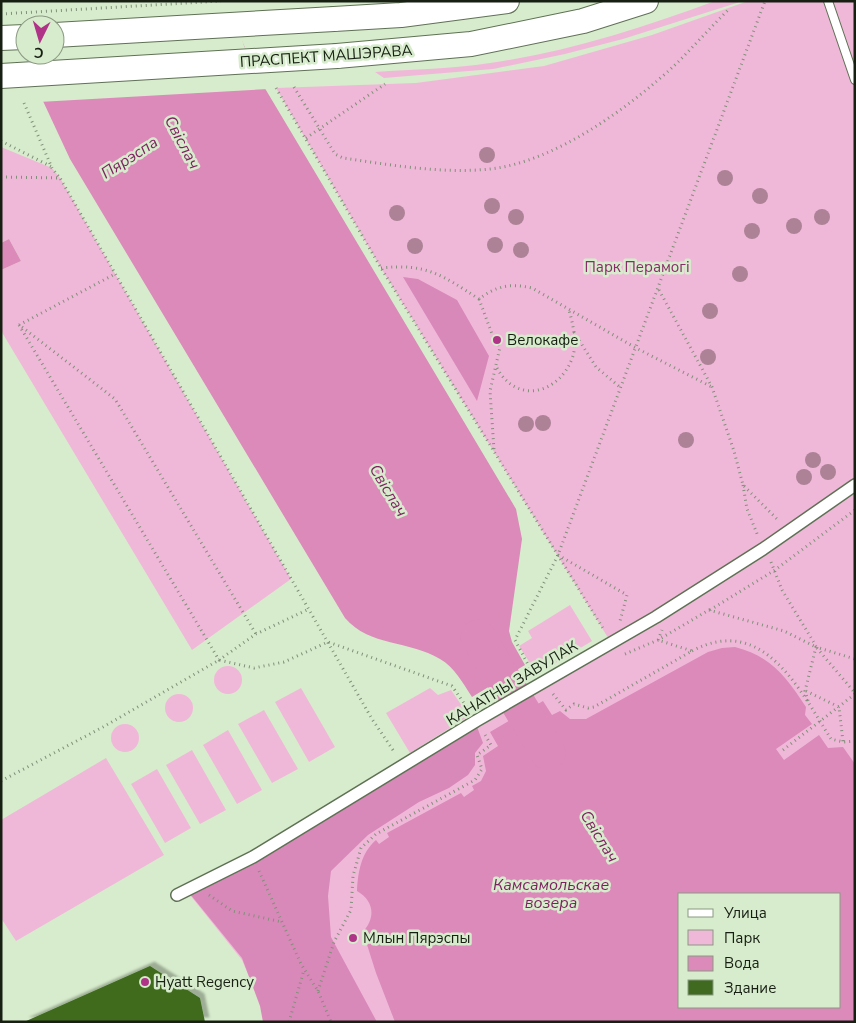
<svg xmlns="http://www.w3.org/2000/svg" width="856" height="1023" viewBox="0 0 856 1023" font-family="'Nunito Sans',sans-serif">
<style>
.green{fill:#f0b8d8;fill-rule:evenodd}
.forest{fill:#d989b9}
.water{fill:#db8aba;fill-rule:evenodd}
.pier{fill:#d7eccc}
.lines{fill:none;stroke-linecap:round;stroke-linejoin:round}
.river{stroke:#db8aba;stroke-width:35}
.building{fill:#3f6a1f;filter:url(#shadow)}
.service-casing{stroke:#5f7155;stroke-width:10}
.pedestrian-casing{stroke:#5f7155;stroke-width:14}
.primary-casing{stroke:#5f7155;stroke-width:26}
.path{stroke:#809079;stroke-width:3;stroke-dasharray:1 4;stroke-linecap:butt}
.service{stroke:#fff;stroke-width:8}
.pedestrian{stroke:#fff;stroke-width:11}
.primary{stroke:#fff;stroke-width:24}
.primary-bridge-casing{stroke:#5f7155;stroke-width:26;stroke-linecap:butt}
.path-bridge{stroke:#809079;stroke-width:3;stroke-dasharray:1 4;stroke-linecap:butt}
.primary-bridge{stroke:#fff;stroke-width:24}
.tree{fill:#ad8296}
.poi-dot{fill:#af3487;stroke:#d7eccc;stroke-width:2}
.labels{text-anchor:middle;stroke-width:5;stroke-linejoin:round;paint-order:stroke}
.street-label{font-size:15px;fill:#171f13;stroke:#d7eccc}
.park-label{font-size:15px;fill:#8a2c6a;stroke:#d7eccc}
.poi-label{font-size:15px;fill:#171f13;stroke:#d7eccc;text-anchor:start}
.water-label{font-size:16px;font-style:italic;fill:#7e1f5f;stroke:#d7eccc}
</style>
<defs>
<filter id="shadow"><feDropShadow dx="4.5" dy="-4.5" stdDeviation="1" flood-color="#0004"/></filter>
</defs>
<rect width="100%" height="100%" fill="#d7eccc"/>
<path class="green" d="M 715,1 L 743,1 L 623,39 L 565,54 L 493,69 L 384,78 L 375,72 C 413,69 452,69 490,63 C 567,52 642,28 715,1 Z
M 748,1 L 855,1 L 855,1022 L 264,1022 L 261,1005 L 242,960 L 190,895 L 610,641 L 381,268 L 276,88 L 416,83 L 544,66 L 652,35 ZM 680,894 L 840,894 L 840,1007 L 680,1007 Z
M 1,147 L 52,168 L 60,178 L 291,579 L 192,650 L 3,334 L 1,328 L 1,270 L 21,261 L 9,239 L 1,243 Z
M 570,605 L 592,641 L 537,674 L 519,646 L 532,638 L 528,631 Z
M214 680a14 14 0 1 1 28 0a14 14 0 1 1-28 0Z
M 301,688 L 335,747 L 309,762 L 275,702 Z
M 430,688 L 438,695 L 451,690 L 469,716 L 410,753 L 386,713 Z
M165 708a14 14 0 1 1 28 0a14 14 0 1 1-28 0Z
M 264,710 L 298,769 L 272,783 L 238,724 Z
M111 738a14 14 0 1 1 28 0a14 14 0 1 1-28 0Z
M 228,730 L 262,790 L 237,804 L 203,745 Z
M 192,750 L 226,810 L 200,824 L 166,765 Z
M 106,758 L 164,855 L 16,941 L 1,918 L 1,820 Z
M 157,769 L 191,828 L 165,843 L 131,784 Z"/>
<path class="forest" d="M 403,277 L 418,279 L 457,300 L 489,356 L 477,401 Z
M 476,724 L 483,743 L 475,753 L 475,765 L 468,775 L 449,788 L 419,802 L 368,835 L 331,871 L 328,896 L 331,937 L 377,1022 L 263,1022 L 260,1006 L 242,958 L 190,894 Z"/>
<path class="water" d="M 228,9 L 257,75 L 516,509 L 522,539 L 509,631 L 512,642 L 525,665 L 472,697 C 463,683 454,667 440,659 C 409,640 370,647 345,618 L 70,159 L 36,86 L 55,55 L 55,25 L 25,25 L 21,18 Z
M 9,239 L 21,261 L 1,270 L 1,243 Z
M 735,647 C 771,656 787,678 806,707 L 805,715 L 812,724 L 776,749 L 784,760 L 819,735 L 828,748 L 843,747 L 855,764 L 855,1022 L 395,1022 L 376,973 L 363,932 C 376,917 374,901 357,891 C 358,872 361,853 376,840 L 379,844 L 389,837 L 387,833 L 461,793 L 464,797 L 474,790 L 472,786 L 481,781 L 486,771 L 483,756 L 498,746 L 490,732 L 543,701 L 552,715 L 560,711 L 570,719 L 586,719 L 708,652 L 722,648 ZM 680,894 L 840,894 L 840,1007 L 680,1007 Z"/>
<path class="pier" d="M 18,1 L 230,1 L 244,46 L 268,89 L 39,102 L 25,55 L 55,55 L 55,25 L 25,25 L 25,47 L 20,34 Z"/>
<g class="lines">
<path class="river" d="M 478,637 L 548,753"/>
</g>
<path class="building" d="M 150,966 L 200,998 L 205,1022 L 24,1022 Z"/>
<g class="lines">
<g class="service-casing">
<path id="service" d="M 828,1 L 855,80"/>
</g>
<g class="pedestrian-casing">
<path id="pedestrian" d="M 177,895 L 253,857 L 476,721 L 656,617 L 763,549 L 855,485"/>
</g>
<g class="primary-casing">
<path id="primary" d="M 334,19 L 401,15 L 507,1
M 337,56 L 471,44 L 583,21 L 646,1"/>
</g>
<path class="path" d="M 294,87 L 335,154 L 343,158 C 391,165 442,174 490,169 C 555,162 630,107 676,64 C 694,46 711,27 729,9
M 276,88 L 381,268 L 604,630
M 24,103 L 52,168 L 59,177
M 306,138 L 385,84
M 1,141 L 52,167
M 1,177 L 60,178 L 372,719 L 395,753
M 381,268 C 426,263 442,275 479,299 C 496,286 510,283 532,288 L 636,348 L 712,387
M 659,290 L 712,387 L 734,451 L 743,485 L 779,521
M 479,299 L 492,334 L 500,347 L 490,391 L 494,450
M 19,325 L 219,660 L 256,634 L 309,609
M 19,325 L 115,274
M 22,327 L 115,399 L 256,634
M 574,332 L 596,367 L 621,388
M 497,368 C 517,405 560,394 573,356 C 577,342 573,324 569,310
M 743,485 L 747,509 L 758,536
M 558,555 L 627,595 L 620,621
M 771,562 L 782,590 L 816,646
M 710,610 L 775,570 L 855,510
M 692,651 C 763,613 800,690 831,739 L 843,742 L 855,741
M 625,654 L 658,640 L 709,610 L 784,631 L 816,647 L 855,693
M 532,672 L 515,640 L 558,555 L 765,1
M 806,691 L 839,707 L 843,742
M 553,694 L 566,710 L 574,704 L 588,708 L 594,707 L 692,651 L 658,640 L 662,630
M 808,701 L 805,691 L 816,647 L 855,659
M 783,750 L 855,694
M 1,781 L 103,727 L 219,660 L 254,668 L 284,662 L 328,642 L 452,686 L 468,709
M 259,871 L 301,964 L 318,991 L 331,1022
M 209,895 L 232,911 L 282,922
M 318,991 L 334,942 L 351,910 L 353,876 L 361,848 L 376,834 L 475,780 L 482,769 L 477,755 L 491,745 L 484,733
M 289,1022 L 304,970"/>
<use href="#service" class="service"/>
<use href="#pedestrian" class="pedestrian"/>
<use href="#primary" class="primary"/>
<g class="primary-bridge-casing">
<path id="primary-bridge" d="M 55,35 L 334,19
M 1,38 L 25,37
M 1,76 L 337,56"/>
</g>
<path class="path-bridge" d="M 1,14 L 221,1"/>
<use href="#primary-bridge" class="primary-bridge"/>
</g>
<g class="tree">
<circle cx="487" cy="155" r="8"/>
<circle cx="725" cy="178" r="8"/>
<circle cx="760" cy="196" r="8"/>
<circle cx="492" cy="206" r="8"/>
<circle cx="397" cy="213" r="8"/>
<circle cx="516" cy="217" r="8"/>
<circle cx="822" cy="217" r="8"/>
<circle cx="794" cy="226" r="8"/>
<circle cx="752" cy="231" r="8"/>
<circle cx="495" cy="245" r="8"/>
<circle cx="415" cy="246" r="8"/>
<circle cx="521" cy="250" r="8"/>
<circle cx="740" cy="274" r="8"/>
<circle cx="710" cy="311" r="8"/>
<circle cx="708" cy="357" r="8"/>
<circle cx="543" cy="423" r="8"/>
<circle cx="526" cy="424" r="8"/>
<circle cx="686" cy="440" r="8"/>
<circle cx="813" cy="460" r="8"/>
<circle cx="828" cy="472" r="8"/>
<circle cx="804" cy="477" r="8"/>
</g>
<g class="poi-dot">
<circle cx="497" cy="340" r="5"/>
<circle cx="353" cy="938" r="5"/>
<circle cx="145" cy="982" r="5"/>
</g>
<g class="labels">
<g class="street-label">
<text transform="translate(326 56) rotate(-4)" y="5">ПРАСПЕКТ МАШЭРАВА</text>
<text transform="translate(512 683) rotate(-31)" y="5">КАНАТНЫ ЗАВУЛАК</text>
</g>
<g class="park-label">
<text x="637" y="272">Парк Перамогі</text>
</g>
<g class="poi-label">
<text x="507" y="345">Велокафе</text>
<text x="363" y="943">Млын Пярэспы</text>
<text x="155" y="987">Hyatt Regency</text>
</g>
<g class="water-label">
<text transform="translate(183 142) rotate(62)" y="6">Свіслач</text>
<text transform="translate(129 157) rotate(-33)" y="6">Пярэспа</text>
<text transform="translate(389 490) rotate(59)" y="6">Свіслач</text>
<text transform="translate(600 836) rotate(58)" y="6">Свіслач</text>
<text x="551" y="890">Камсамольскае<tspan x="551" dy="18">возера</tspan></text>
</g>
</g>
<rect width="856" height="1023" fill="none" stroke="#171f13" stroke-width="5"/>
<rect x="678" y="893" width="162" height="115" fill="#d7eccc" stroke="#8a9a82"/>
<rect x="688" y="909" width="25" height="8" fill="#ffffff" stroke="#8a9a82"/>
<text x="724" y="918" font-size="15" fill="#171f13">Улица</text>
<rect x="688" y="930" width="25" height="15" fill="#f0b8d8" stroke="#8a9a82"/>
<text x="724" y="943" font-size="15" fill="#171f13">Парк</text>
<rect x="688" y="956" width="25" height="15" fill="#db8aba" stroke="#8a9a82"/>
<text x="724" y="968" font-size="15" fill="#171f13">Вода</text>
<rect x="688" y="980" width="25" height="15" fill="#3f6a1f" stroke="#8a9a82"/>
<text x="724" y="993" font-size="15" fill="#171f13">Здание</text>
<g transform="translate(40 40) rotate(185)"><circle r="24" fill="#d7eccc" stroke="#8a9a82"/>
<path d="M0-4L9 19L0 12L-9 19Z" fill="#af3487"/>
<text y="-8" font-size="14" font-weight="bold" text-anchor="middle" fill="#171f13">С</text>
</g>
</svg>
